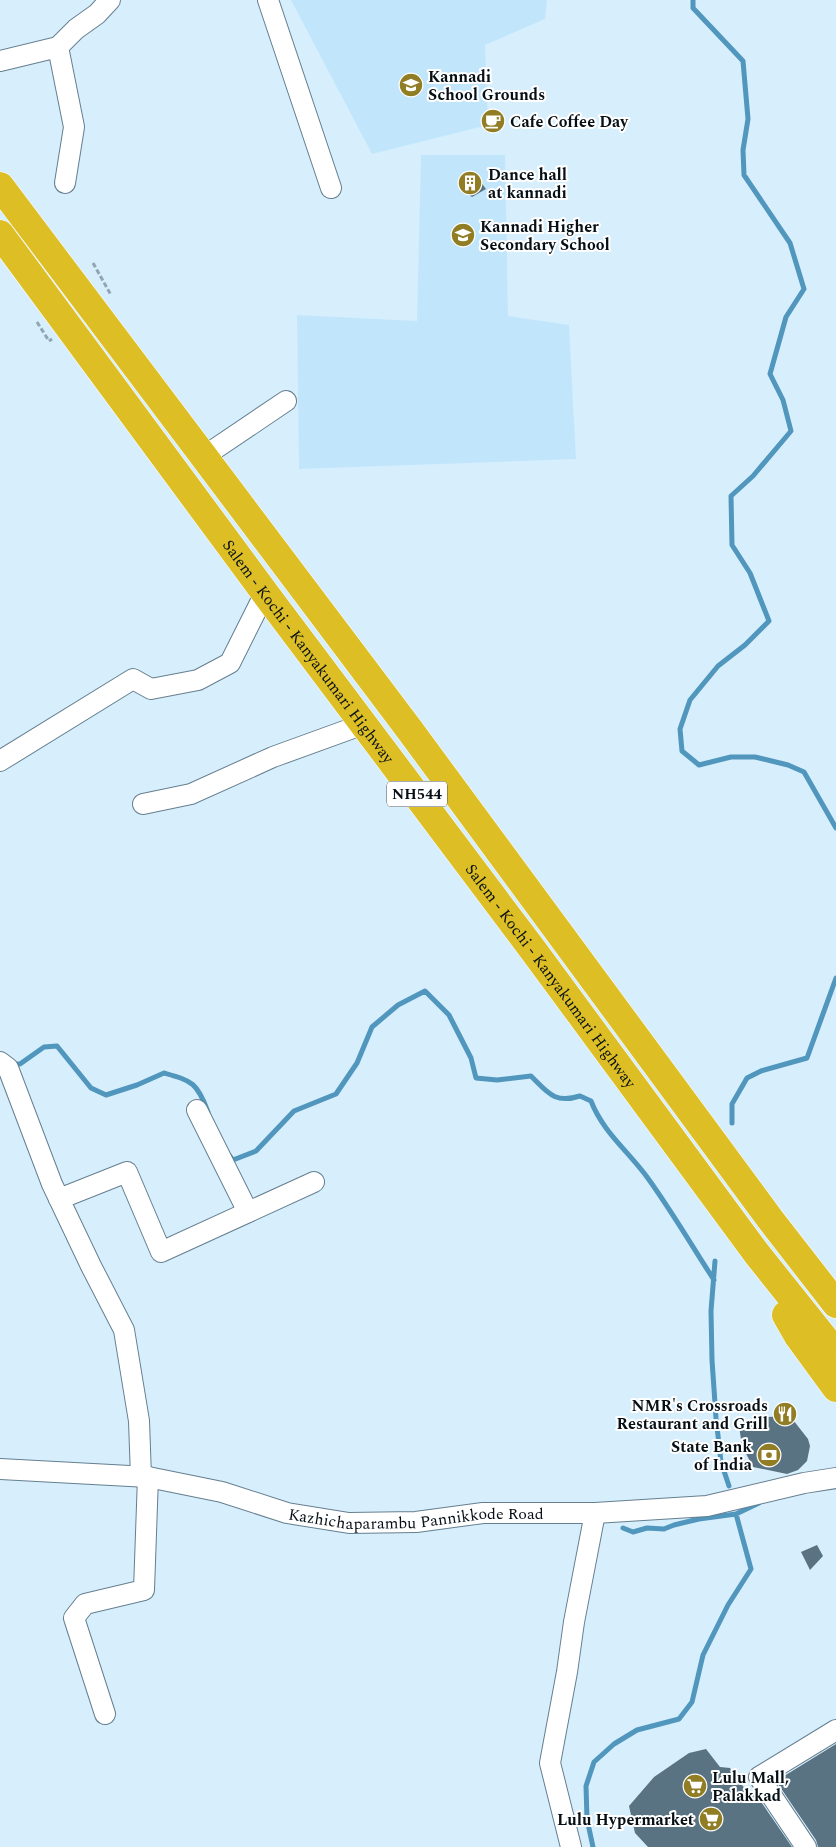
<svg xmlns="http://www.w3.org/2000/svg" width="836" height="1847" viewBox="0 0 836 1847" font-family="Spectral,serif">
<style>
.built{fill:#c1e6fc}
.lines{fill:none;stroke-linecap:round;stroke-linejoin:round}
.stream{stroke:#5096bd;stroke-width:5}
.building{fill:#597383}
.minor-casing{stroke:#657f8f;stroke-width:22}
.highway-casing{stroke:#fff;stroke-width:29}
.path{stroke:#93a5b2;stroke-width:3;stroke-dasharray:5 2.5;stroke-linecap:butt}
.minor{stroke:#fff;stroke-width:20}
.highway{stroke:#ddbe25;stroke-width:28}
.labels{text-anchor:middle;stroke-width:4;stroke-linejoin:round;paint-order:stroke}
.shield{fill:#fff;stroke:#51575b;stroke-width:1}
.shield-label{font-size:15px;font-weight:bold;fill:#060f15}
.poi-label{font-size:16px;font-weight:bold;fill:#060f15;stroke:#fff;text-anchor:start}
.street-label{font-size:16px;fill:#060f15;stroke:#fff}
</style>
<rect width="100%" height="100%" fill="#d7eefd"/>
<path class="built" d="M 291,0 L 547,0 L 545,19 L 485,45 L 488,125 L 372,154 Z
M 421,155 L 505,155 L 508,316 L 569,325 L 576,459 L 299,469 L 297,315 L 417,321 Z"/>
<g class="lines">
<path class="stream" d="M 693,0 L 693,8 L 743,61 L 748,119 L 743,150 L 744,175 L 790,243 L 804,289 L 786,317 L 770,374 L 783,400 L 791,431 L 753,476 L 731,496 L 732,545 L 750,573 L 769,621 L 745,645 L 718,666 L 690,700 L 680,729 L 682,751 L 699,765 L 731,757 L 755,757 L 788,765 L 804,772 L 836,828
M 12,1064 L 20,1064 L 44,1047 L 57,1046 L 91,1088 L 106,1095 L 137,1085 L 164,1073 C 192,1081 197,1082 208,1112
M 732,1123 L 732,1104 L 747,1078 L 761,1071 L 807,1058 L 836,978
M 229,1155 L 233,1160 L 256,1151 L 294,1111 L 336,1094 L 357,1063 L 372,1027 L 398,1005 L 425,991 L 449,1015 L 471,1058 L 476,1078 L 497,1080 L 531,1076 C 548,1093 555,1104 580,1096 L 591,1101 C 603,1132 628,1151 647,1177 C 671,1210 692,1246 714,1280
M 715,1261 L 711,1311 L 712,1360 L 716,1418 L 721,1462 L 729,1486
M 623,1528 L 633,1532 L 647,1528 L 664,1529 L 674,1525 L 699,1519 L 736,1514 L 759,1503
M 593,1847 L 587,1819 L 586,1786 L 594,1762 L 614,1744 L 637,1730 L 679,1719 L 692,1702 L 703,1655 L 728,1605 L 751,1569 L 736,1514"/>
</g>
<path class="building" d="M 474,173 L 486,189 L 472,197 L 460,188 L 459,178 L 466,174 Z
M 790,1416 L 808,1439 L 810,1446 L 807,1461 L 798,1470 L 787,1474 L 753,1467 L 742,1446 L 739,1426 L 762,1421 L 766,1417 Z
M 817,1545 L 823,1556 L 810,1570 L 801,1552 Z
M 836,1744 L 836,1847 L 818,1847 L 816,1840 L 776,1781 Z
M 706,1749 L 720,1767 L 730,1768 L 750,1796 L 755,1793 L 792,1847 L 648,1847 L 635,1833 L 629,1806 L 654,1777 L 689,1753 Z"/>
<g class="lines">
<g class="minor-casing">
<g id="minor">
<path d="M 268,0 L 331,188"/>
<path d="M 58,47 L 74,127 L 65,183"/>
<path d="M 0,61 L 58,47 L 76,29 L 97,14 L 110,0"/>
<path d="M 203,457 L 286,401"/>
<path d="M 0,761 L 133,679 L 151,689 L 198,680 L 230,663 L 265,593"/>
<path d="M 143,804 L 191,794 L 273,757 L 364,724"/>
<path d="M 0,1062 L 8,1068 L 52,1184 L 91,1266 L 124,1330 L 139,1421 L 141,1477"/>
<path d="M 197,1110 L 248,1212"/>
<path d="M 59,1199 L 127,1172 L 161,1252 L 314,1182"/>
<path id="s1" d="M 0,1469 L 148,1477 L 222,1492 L 287,1513 L 349,1523 L 416,1522 L 483,1513 L 595,1513 L 707,1506 L 804,1483 L 836,1478"/>
<path d="M 105,1714 L 74,1618 L 85,1604 L 144,1590 L 148,1477"/>
<path d="M 571,1847 L 550,1763 L 567,1672 L 574,1622 L 595,1513"/>
<path d="M 806,1847 L 759,1777 L 836,1730"/>
</g>
</g>
<g class="highway-casing">
<g id="highway">
<path d="M 0,186 L 409,729 L 770,1219 L 836,1304"/>
<path id="s2" d="M 0,234 L 265,593 L 533,950 L 757,1254 L 836,1353"/>
<path d="M 786,1315 L 798,1336 L 836,1388"/>
</g>
</g>
<path class="path" d="M 93,263 L 111,295
M 37,322 L 49,341 L 52,339"/>
<use href="#minor" class="minor"/>
<use href="#highway" class="highway"/>
</g>
<defs>
<g id="school-disc" transform="scale(1.25)"><circle r="9.5" fill="#917d23" stroke="#fff"/><path d="M0-5L7-2L0 1L-7-2ZM-4 1L0 2.5L4 1V4Q0 6-4 4Z" fill="#fff"/></g>
<g id="cafe-disc" transform="scale(1.25)"><circle r="9.5" fill="#917d23" stroke="#fff"/><path d="M-5.5-4.5H6V0H3Q3 3.5 0 3.5H-2.5Q-5.5 3.5-5.5 0ZM3-3.2v2h1.7v-2ZM-6 4.5H4V6H-6Z" fill="#fff"/></g>
<g id="building-disc" transform="scale(1.25)"><circle r="9.5" fill="#917d23" stroke="#fff"/><path d="M-4-6H4V6H1V3H-1V6H-4ZM-2.5-4.3h1.7v1.8h-1.7ZM.8-4.3h1.7v1.8H.8ZM-2.5-1h1.7V.8h-1.7ZM.8-1h1.7V.8H.8Z" fill="#fff"/></g>
<g id="restaurant-disc" transform="scale(1.25)"><circle r="9.5" fill="#917d23" stroke="#fff"/><path d="M-5-6h1v4h1v-4h1v4h1v-4h1v5L-1.5 .5V6h-2V.5L-5-1ZM5-6V6H3V1.5H1.5Q1.5-4 5-6Z" fill="#fff"/></g>
<g id="bank-disc" transform="scale(1.25)"><circle r="9.5" fill="#917d23" stroke="#fff"/><path d="M-6-4H6V4H-6ZM0-2.3a2.3 2.3 0 1 0 0 4.6a2.3 2.3 0 1 0 0-4.6Z" fill="#fff"/></g>
<g id="supermarket-disc" transform="scale(1.25)"><circle r="9.5" fill="#917d23" stroke="#fff"/><path d="M-6-5.5h2.5l.6 2H6L4.5 2H-2.5L-4.4-4H-6ZM-1.5 3.2a1.3 1.3 0 1 0 .1 0ZM3 3.2a1.3 1.3 0 1 0 .1 0Z" fill="#fff"/></g>
</defs>
<g fill-rule="evenodd">
<use href="#school-disc" x="411" y="85"/>
<use href="#cafe-disc" x="493" y="121"/>
<use href="#building-disc" x="470" y="183"/>
<use href="#school-disc" x="463" y="235"/>
<use href="#restaurant-disc" x="785" y="1414"/>
<use href="#bank-disc" x="769" y="1455"/>
<use href="#supermarket-disc" x="695" y="1786"/>
<use href="#supermarket-disc" x="711" y="1819"/>
</g>
<g class="labels">
<rect class="shield" x="387" y="781.5" width="60" height="25" rx="4"/>
<g class="shield-label">
<text x="417" y="799">NH544</text>
</g>
<g class="poi-label">
<text x="428" y="82">Kannadi<tspan x="428" dy="18">School Grounds</tspan></text>
<text x="510" y="127">Cafe Coffee Day</text>
<text x="488" y="180">Dance hall<tspan x="488" dy="18">at kannadi</tspan></text>
<text x="480" y="232">Kannadi Higher<tspan x="480" dy="18">Secondary School</tspan></text>
<text x="768" y="1411" text-anchor="end">NMR's Crossroads<tspan x="768" dy="18">Restaurant and Grill</tspan></text>
<text x="752" y="1452" text-anchor="end">State Bank<tspan x="752" dy="18">of India</tspan></text>
<text x="712" y="1783">Lulu Mall,<tspan x="712" dy="18">Palakkad</tspan></text>
<text x="694" y="1825" text-anchor="end">Lulu Hypermarket</text>
</g>
<g class="street-label">
<text dy="6" stroke="none"><textPath href="#s2" startOffset="519">Salem - Kochi - Kanyakumari Highway</textPath></text>
<text dy="6" stroke="none"><textPath href="#s2" startOffset="924">Salem - Kochi - Kanyakumari Highway</textPath></text>
<text dy="6" stroke="none"><textPath href="#s1" startOffset="422">Kazhichaparambu Pannikkode Road</textPath></text>
</g>
</g>
</svg>
